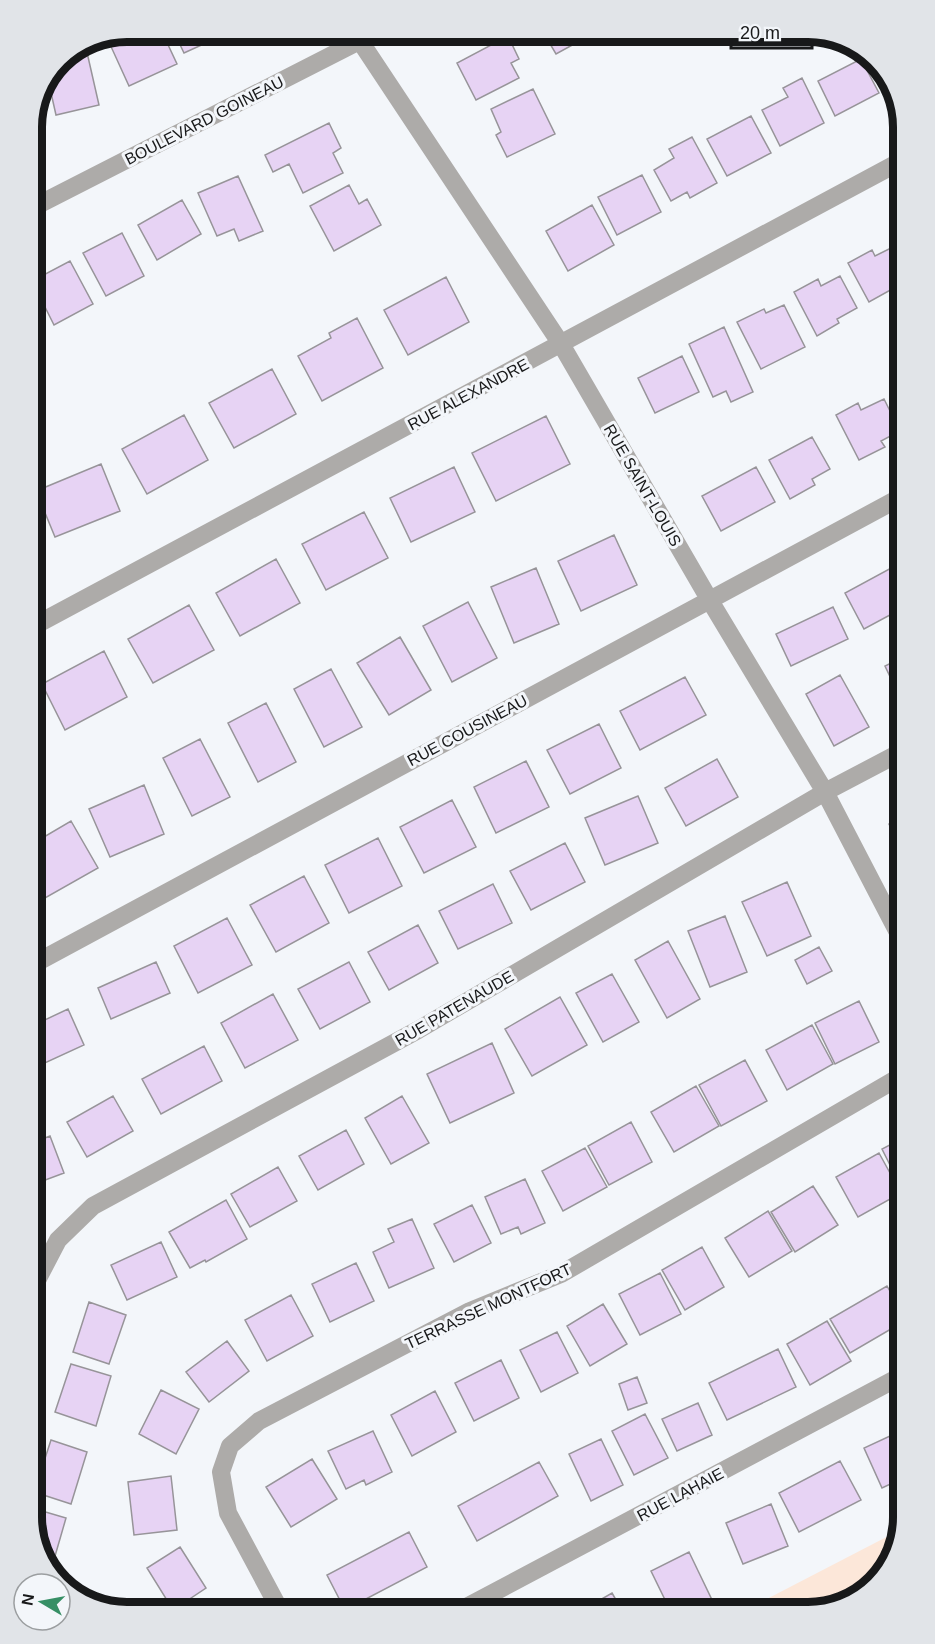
<svg xmlns="http://www.w3.org/2000/svg" width="935" height="1644" viewBox="0 0 935 1644" font-family="Helvetica,sans-serif">
<style>
.education{fill:#fce7d9}
.building{fill:#e7d3f4;stroke:#979499;stroke-width:1.5}
.lines{fill:none;stroke-linecap:round;stroke-linejoin:round}
.minor{stroke:#adaba9;stroke-width:18}
.labels{text-anchor:middle;stroke-width:6;stroke-linejoin:round;paint-order:stroke}
.street-label{font-size:16px;fill:#18191a;stroke:#f3f6fa}
.rim{fill:none;stroke:#18191a;stroke-width:8}
</style>
<rect width="100%" height="100%" fill="#f3f6fa"/>
<path class="education" d="M 900,1530 L 888,1570 L 850,1603 L 808,1612 L 742,1612 Z"/>
<path class="building" d="M 127,32 L 162,32 L 177,64 L 129,86 L 108,40 Z
M 174,32 L 230,32 L 184,53 Z
M 543,32 L 596,32 L 556,54 Z
M 508,36 L 519,59 L 511,63 L 519,78 L 476,100 L 457,63 Z
M 86,48 L 99,105 L 56,115 L 49,84 L 60,59 Z
M 861,59 L 879,93 L 835,116 L 818,81 Z
M 802,78 L 824,123 L 780,146 L 762,110 L 788,97 L 783,88 Z
M 533,89 L 555,134 L 507,157 L 496,135 L 501,132 L 491,109 Z
M 751,116 L 771,153 L 727,176 L 707,139 Z
M 329,123 L 341,148 L 333,153 L 343,173 L 303,193 L 289,164 L 273,172 L 265,155 Z
M 692,137 L 717,183 L 690,198 L 687,192 L 671,201 L 654,170 L 674,158 L 669,149 Z
M 642,175 L 661,212 L 617,235 L 598,197 Z
M 238,176 L 263,231 L 239,241 L 234,229 L 217,236 L 198,193 Z
M 349,185 L 359,204 L 367,199 L 381,225 L 334,251 L 310,206 Z
M 182,200 L 201,234 L 157,260 L 138,225 Z
M 592,205 L 614,245 L 568,271 L 546,231 Z
M 122,233 L 144,276 L 106,296 L 83,253 Z
M 893,247 L 903,266 L 903,283 L 869,302 L 848,263 L 872,250 L 875,256 Z
M 70,261 L 93,304 L 54,325 L 32,281 Z
M 840,276 L 857,308 L 837,319 L 839,323 L 817,336 L 794,292 L 818,279 L 821,286 Z
M 446,277 L 469,322 L 408,355 L 384,310 Z
M 784,305 L 805,347 L 761,369 L 737,322 L 764,309 L 766,313 Z
M 32,318 L 44,342 L 32,349 Z
M 357,318 L 383,368 L 322,401 L 298,356 L 331,338 L 329,333 Z
M 724,327 L 753,392 L 731,402 L 726,391 L 713,397 L 689,344 Z
M 682,356 L 699,392 L 655,413 L 638,378 Z
M 272,369 L 296,414 L 234,448 L 209,403 Z
M 884,399 L 900,431 L 881,441 L 885,447 L 859,460 L 836,415 L 858,403 L 861,410 Z
M 184,415 L 208,460 L 147,494 L 122,449 Z
M 546,416 L 570,464 L 496,501 L 472,453 Z
M 812,437 L 830,469 L 812,479 L 815,485 L 790,499 L 769,460 Z
M 101,464 L 120,511 L 55,537 L 36,491 Z
M 454,467 L 475,512 L 411,542 L 390,498 Z
M 756,467 L 775,502 L 721,531 L 702,496 Z
M 364,512 L 388,558 L 326,590 L 302,544 Z
M 614,535 L 637,585 L 581,611 L 558,561 Z
M 276,559 L 300,603 L 240,636 L 216,593 Z
M 893,567 L 903,586 L 903,608 L 864,629 L 845,593 Z
M 536,568 L 559,624 L 514,643 L 491,587 Z
M 468,602 L 497,658 L 452,682 L 423,626 Z
M 189,605 L 214,650 L 153,683 L 128,639 Z
M 833,607 L 848,639 L 791,666 L 776,634 Z
M 400,637 L 431,690 L 389,715 L 357,663 Z
M 104,651 L 127,697 L 65,730 L 42,684 Z
M 903,657 L 903,704 L 885,666 Z
M 331,669 L 362,727 L 324,747 L 294,689 Z
M 840,675 L 869,727 L 834,746 L 806,694 Z
M 685,677 L 706,715 L 640,750 L 620,711 Z
M 266,703 L 296,762 L 258,782 L 228,723 Z
M 599,724 L 621,768 L 570,794 L 547,750 Z
M 200,739 L 230,797 L 192,816 L 163,758 Z
M 717,759 L 738,797 L 686,826 L 665,788 Z
M 526,761 L 549,807 L 496,833 L 474,787 Z
M 144,785 L 164,834 L 110,857 L 89,809 Z
M 638,796 L 658,843 L 605,865 L 585,818 Z
M 452,800 L 476,847 L 424,873 L 400,827 Z
M 903,816 L 903,853 L 889,824 Z
M 71,821 L 98,868 L 45,898 L 32,875 L 32,844 Z
M 378,838 L 402,886 L 349,913 L 325,865 Z
M 565,843 L 585,882 L 531,910 L 510,871 Z
M 304,876 L 329,923 L 276,952 L 250,905 Z
M 787,882 L 811,936 L 767,956 L 742,902 Z
M 493,884 L 512,923 L 458,949 L 439,911 Z
M 725,916 L 747,972 L 710,987 L 688,931 Z
M 227,918 L 252,965 L 198,993 L 174,946 Z
M 418,925 L 438,963 L 389,990 L 368,952 Z
M 668,941 L 700,999 L 667,1018 L 635,960 Z
M 819,947 L 832,971 L 807,984 L 795,960 Z
M 156,962 L 170,993 L 111,1019 L 98,988 Z
M 349,962 L 370,1002 L 320,1029 L 298,989 Z
M 612,974 L 639,1022 L 603,1042 L 576,993 Z
M 273,994 L 298,1040 L 245,1068 L 221,1023 Z
M 560,997 L 587,1045 L 532,1076 L 505,1029 Z
M 859,1001 L 879,1042 L 835,1064 L 815,1023 Z
M 68,1009 L 84,1045 L 36,1067 L 32,1058 L 32,1026 Z
M 812,1025 L 833,1064 L 787,1090 L 766,1050 Z
M 492,1043 L 514,1093 L 450,1123 L 427,1074 Z
M 204,1046 L 222,1081 L 161,1114 L 142,1079 Z
M 745,1060 L 767,1101 L 721,1126 L 699,1085 Z
M 696,1086 L 719,1126 L 674,1152 L 651,1112 Z
M 113,1096 L 133,1131 L 87,1157 L 67,1122 Z
M 402,1096 L 429,1143 L 391,1164 L 365,1118 Z
M 631,1122 L 652,1162 L 609,1185 L 588,1146 Z
M 346,1130 L 364,1164 L 318,1190 L 299,1156 Z
M 50,1136 L 64,1173 L 32,1185 L 32,1143 Z
M 903,1138 L 903,1191 L 882,1149 Z
M 585,1148 L 607,1187 L 563,1211 L 542,1171 Z
M 879,1153 L 901,1193 L 858,1217 L 836,1177 Z
M 278,1167 L 297,1201 L 250,1227 L 231,1194 Z
M 525,1179 L 545,1223 L 521,1234 L 518,1227 L 501,1234 L 485,1197 Z
M 813,1186 L 838,1225 L 795,1252 L 771,1212 Z
M 226,1200 L 247,1239 L 206,1262 L 205,1260 L 190,1268 L 169,1232 Z
M 472,1205 L 491,1243 L 454,1262 L 434,1224 Z
M 768,1211 L 792,1251 L 749,1277 L 725,1238 Z
M 412,1219 L 434,1268 L 389,1288 L 373,1252 L 394,1242 L 388,1229 Z
M 161,1242 L 177,1277 L 127,1300 L 111,1265 Z
M 702,1247 L 724,1287 L 685,1310 L 662,1270 Z
M 903,1257 L 903,1286 L 891,1264 Z
M 356,1263 L 374,1301 L 330,1322 L 312,1284 Z
M 660,1273 L 681,1314 L 640,1335 L 619,1294 Z
M 887,1286 L 903,1314 L 903,1322 L 850,1353 L 830,1319 Z
M 291,1295 L 313,1336 L 267,1361 L 245,1320 Z
M 89,1302 L 126,1315 L 109,1364 L 73,1352 Z
M 603,1304 L 627,1344 L 590,1366 L 567,1326 Z
M 827,1321 L 851,1361 L 810,1385 L 787,1344 Z
M 557,1332 L 578,1373 L 541,1392 L 520,1350 Z
M 227,1341 L 249,1371 L 209,1402 L 186,1372 Z
M 778,1349 L 796,1387 L 727,1420 L 709,1383 Z
M 501,1360 L 519,1398 L 474,1421 L 455,1383 Z
M 71,1364 L 111,1376 L 96,1426 L 55,1412 Z
M 637,1377 L 647,1403 L 628,1410 L 619,1384 Z
M 161,1390 L 199,1409 L 176,1454 L 139,1434 Z
M 435,1391 L 456,1432 L 412,1456 L 391,1415 Z
M 698,1403 L 712,1435 L 677,1451 L 662,1419 Z
M 645,1414 L 668,1458 L 634,1475 L 612,1431 Z
M 903,1430 L 903,1484 L 901,1479 L 882,1488 L 864,1448 Z
M 373,1431 L 392,1472 L 366,1485 L 364,1480 L 346,1489 L 328,1451 Z
M 601,1439 L 623,1485 L 591,1501 L 569,1454 Z
M 51,1440 L 87,1452 L 71,1504 L 34,1492 Z
M 312,1459 L 337,1499 L 291,1527 L 266,1487 Z
M 840,1461 L 861,1500 L 799,1532 L 779,1493 Z
M 539,1462 L 558,1496 L 477,1541 L 458,1506 Z
M 171,1476 L 177,1530 L 134,1535 L 128,1482 Z
M 771,1504 L 788,1546 L 743,1564 L 726,1523 Z
M 32,1508 L 66,1518 L 51,1570 L 41,1559 L 32,1517 Z
M 409,1532 L 427,1567 L 345,1610 L 327,1575 Z
M 180,1547 L 206,1588 L 173,1610 L 147,1568 Z
M 689,1552 L 713,1602 L 691,1612 L 671,1612 L 651,1571 Z
M 612,1593 L 623,1612 L 579,1612 Z"/>
<g class="lines">
<path class="minor" d="M 360,41 L 561,344 L 709,599 L 825,792 L 903,942
M 32,208 L 377,32
M 32,627 L 903,160
M 32,965 L 903,496
M 32,1290 L 58,1240 L 93,1206 L 418,1030 L 825,792 L 903,751
M 281,1612 L 228,1513 L 221,1472 L 230,1446 L 259,1421 L 470,1311 L 561,1274 L 903,1075
M 457,1612 L 903,1375"/>
</g>
<g class="labels">
<g class="street-label">
<text transform="translate(204 120) rotate(-27)" y="6">BOULEVARD GOINEAU</text>
<text transform="translate(468 394) rotate(-28)" y="6">RUE ALEXANDRE</text>
<text transform="translate(643 485) rotate(60)" y="6">RUE SAINT-LOUIS</text>
<text transform="translate(467 730) rotate(-28)" y="6">RUE COUSINEAU</text>
<text transform="translate(454 1008) rotate(-30)" y="6">RUE PATENAUDE</text>
<text transform="translate(488 1306) rotate(-25)" y="6">TERRASSE MONTFORT</text>
<text transform="translate(680 1494) rotate(-28)" y="6">RUE LAHAIE</text>
</g>
</g>
<path d="M0 0H935V1644H0ZM127 42H808A85 85 0 0 1 893 127V1517A85 85 0 0 1 808 1602H127A85 85 0 0 1 42 1517V127A85 85 0 0 1 127 42Z" fill="#e1e4e8" fill-rule="evenodd"/>
<path class="rim" d="M127 42H808A85 85 0 0 1 893 127V1517A85 85 0 0 1 808 1602H127A85 85 0 0 1 42 1517V127A85 85 0 0 1 127 42Z"/>
<g transform="translate(42 1602) rotate(280)"><circle r="28" fill="#f3f6fa" stroke="#9b9ea0" stroke-width="1.5"/>
<path d="M0-4.5L10 22L0 15L-10 22Z" fill="#368f65"/>
<text y="-9" font-size="16" font-weight="bold" text-anchor="middle" fill="#18191a">N</text>
</g>
<path d="M731 39v9h81v-9" fill="none" stroke="#18191a" stroke-width="3"/>
<text x="740" y="39" font-size="18" fill="#18191a" stroke="#f3f6fa" stroke-width="4.5" paint-order="stroke">20 m</text>
</svg>
